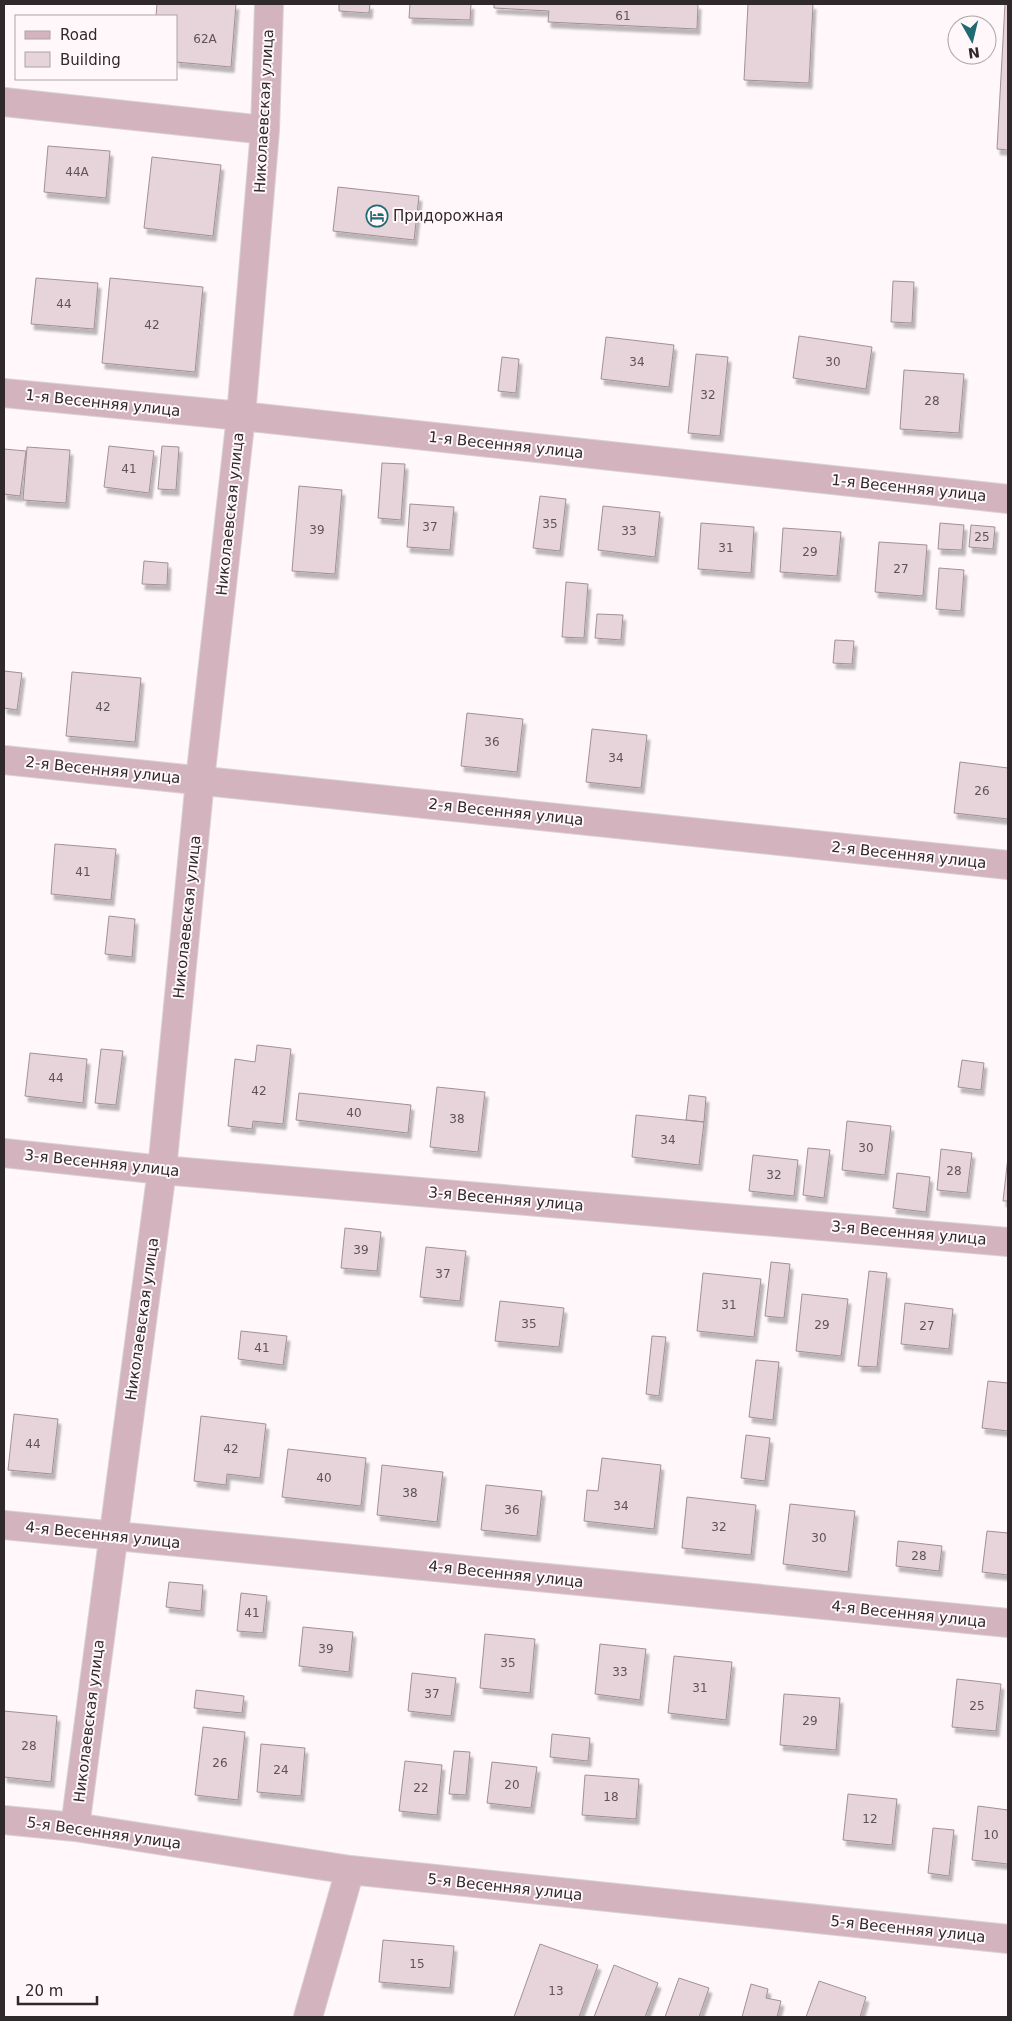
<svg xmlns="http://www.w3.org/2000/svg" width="1012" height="2021" viewBox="0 0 1012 2021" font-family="'DejaVu Sans',sans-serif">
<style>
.building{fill:#e6d4da;stroke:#a19095;filter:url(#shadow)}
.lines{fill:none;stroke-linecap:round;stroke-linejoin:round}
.minor-casing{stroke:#dad2d4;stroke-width:30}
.minor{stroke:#d3b4be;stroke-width:28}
.labels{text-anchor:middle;stroke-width:4;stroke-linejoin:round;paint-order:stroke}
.number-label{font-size:12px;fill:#5e5457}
.street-label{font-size:15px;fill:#30292b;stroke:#fff7f9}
.poi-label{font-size:15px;fill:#30292b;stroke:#fff7f9;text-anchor:start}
</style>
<defs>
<filter id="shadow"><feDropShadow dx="3" dy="5.5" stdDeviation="1" flood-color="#0004"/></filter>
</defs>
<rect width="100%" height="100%" fill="#fff7f9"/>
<path class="building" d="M 157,4 L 236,4 L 231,67 L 176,62 L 176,16 L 156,16 Z
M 339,4 L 370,4 L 369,13 L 339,11 Z
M 410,4 L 471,4 L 470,20 L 409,18 Z
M 494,4 L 698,4 L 697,29 L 548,22 L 549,11 L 494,8 Z
M 748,4 L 813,4 L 809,83 L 744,80 Z
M 1005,4 L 1008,4 L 1008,150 L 997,149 Z
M 48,146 L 110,151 L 106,198 L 44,192 Z
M 152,157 L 221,165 L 213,236 L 144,228 Z
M 338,187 L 419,196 L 414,240 L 333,231 Z
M 36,278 L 98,283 L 94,329 L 31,324 Z
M 110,278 L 203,287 L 195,372 L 102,363 Z
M 893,281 L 914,282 L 912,323 L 891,322 Z
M 799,336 L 872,347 L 866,389 L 793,378 Z
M 606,337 L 674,345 L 669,387 L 601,379 Z
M 696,354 L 728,357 L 720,436 L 688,433 Z
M 502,357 L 519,359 L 516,393 L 498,391 Z
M 904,370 L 964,374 L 959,433 L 900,429 Z
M 109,446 L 154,451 L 149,493 L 104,487 Z
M 162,446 L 179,447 L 176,490 L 158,489 Z
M 27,447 L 70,450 L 66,503 L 23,500 Z
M 4,449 L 26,451 L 20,496 L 4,494 Z
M 382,463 L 405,464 L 401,520 L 378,518 Z
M 299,486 L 342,490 L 335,574 L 292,571 Z
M 540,496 L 566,499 L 560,551 L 533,548 Z
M 410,504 L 454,507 L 450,550 L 407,547 Z
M 603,506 L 660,512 L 655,557 L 598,550 Z
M 701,523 L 754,527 L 751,573 L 698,569 Z
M 940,523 L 964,525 L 962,550 L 938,549 Z
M 971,525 L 995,527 L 993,549 L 969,547 Z
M 783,528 L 841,532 L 837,576 L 780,572 Z
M 879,542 L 927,545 L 923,596 L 875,592 Z
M 144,561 L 168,563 L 167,585 L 142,584 Z
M 939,568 L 964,570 L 961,611 L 936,609 Z
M 566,582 L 588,584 L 584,638 L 562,637 Z
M 597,614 L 623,615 L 621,640 L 595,638 Z
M 835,640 L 854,641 L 852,664 L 833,663 Z
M 4,671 L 22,673 L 17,710 L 4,708 Z
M 72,672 L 141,678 L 135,742 L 66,736 Z
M 467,713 L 523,719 L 517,772 L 461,766 Z
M 592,729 L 647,735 L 641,788 L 586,782 Z
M 960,762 L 1008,768 L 1008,819 L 954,813 Z
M 55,844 L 116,849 L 111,900 L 51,894 Z
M 109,916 L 135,919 L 132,957 L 105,954 Z
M 257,1045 L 291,1049 L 283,1124 L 253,1121 L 252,1129 L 228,1126 L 235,1059 L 255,1062 Z
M 101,1049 L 123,1051 L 116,1105 L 95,1103 Z
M 30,1053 L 87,1059 L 83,1103 L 25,1096 Z
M 962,1060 L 984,1063 L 981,1090 L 958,1087 Z
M 437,1087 L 485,1092 L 478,1152 L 430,1147 Z
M 299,1093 L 411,1105 L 408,1133 L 296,1120 Z
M 689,1095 L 706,1097 L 704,1122 L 686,1120 Z
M 636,1115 L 704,1122 L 699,1165 L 632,1157 Z
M 847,1121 L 891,1126 L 885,1175 L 842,1170 Z
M 808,1148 L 830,1150 L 824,1198 L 803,1195 Z
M 941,1149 L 972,1153 L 967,1193 L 937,1190 Z
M 753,1155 L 798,1160 L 794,1196 L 749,1191 Z
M 1008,1157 L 1008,1201 L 1003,1201 Z
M 897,1173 L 930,1177 L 926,1212 L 893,1208 Z
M 345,1228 L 381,1232 L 377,1271 L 341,1268 Z
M 426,1247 L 466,1251 L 460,1301 L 420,1297 Z
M 771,1262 L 790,1264 L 784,1318 L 765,1316 Z
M 869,1271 L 887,1273 L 877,1367 L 858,1366 Z
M 703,1273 L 761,1279 L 754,1337 L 697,1331 Z
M 802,1294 L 848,1299 L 841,1356 L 796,1351 Z
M 500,1301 L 564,1308 L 559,1347 L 495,1341 Z
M 905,1303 L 953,1309 L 949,1349 L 901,1344 Z
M 241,1331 L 287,1336 L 283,1365 L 238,1359 Z
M 652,1336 L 666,1337 L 659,1396 L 646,1394 Z
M 756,1360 L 779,1362 L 773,1420 L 749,1417 Z
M 988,1381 L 1008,1383 L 1008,1431 L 982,1428 Z
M 14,1414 L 58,1419 L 52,1474 L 8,1470 Z
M 201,1416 L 266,1424 L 260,1478 L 227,1474 L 226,1485 L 194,1481 Z
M 746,1435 L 770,1438 L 765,1481 L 741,1478 Z
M 288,1449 L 366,1458 L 361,1506 L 282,1497 Z
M 602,1458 L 661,1465 L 654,1529 L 584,1521 L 587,1490 L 598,1491 Z
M 382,1465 L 443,1472 L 437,1522 L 377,1515 Z
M 486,1485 L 542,1491 L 537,1536 L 481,1530 Z
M 687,1497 L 756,1505 L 751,1555 L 682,1548 Z
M 790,1504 L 855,1511 L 848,1572 L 783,1564 Z
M 987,1531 L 1008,1533 L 1008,1575 L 982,1572 Z
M 898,1541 L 942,1546 L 939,1571 L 896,1566 Z
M 169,1582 L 203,1585 L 201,1611 L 166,1607 Z
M 241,1593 L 267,1596 L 263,1633 L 237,1631 Z
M 303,1627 L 353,1632 L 349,1672 L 299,1666 Z
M 485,1634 L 535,1639 L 530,1693 L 480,1688 Z
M 600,1644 L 646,1649 L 640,1700 L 595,1694 Z
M 674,1656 L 732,1662 L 726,1720 L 668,1713 Z
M 412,1673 L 456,1678 L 451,1716 L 408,1711 Z
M 957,1679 L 1001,1684 L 996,1731 L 952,1727 Z
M 196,1690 L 244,1696 L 242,1713 L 194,1708 Z
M 784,1694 L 840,1698 L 836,1750 L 780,1745 Z
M 4,1711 L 57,1716 L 51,1782 L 4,1777 Z
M 203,1727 L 245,1732 L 238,1800 L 195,1795 Z
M 552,1734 L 590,1738 L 588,1761 L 550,1757 Z
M 261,1744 L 305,1748 L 301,1796 L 257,1792 Z
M 454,1751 L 470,1752 L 466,1795 L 449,1794 Z
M 405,1761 L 442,1765 L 437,1815 L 399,1811 Z
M 492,1762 L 537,1767 L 531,1808 L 487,1803 Z
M 585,1775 L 639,1779 L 636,1819 L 582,1815 Z
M 848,1794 L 897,1799 L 892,1845 L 843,1840 Z
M 978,1806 L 1008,1810 L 1008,1864 L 972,1860 Z
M 933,1828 L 954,1830 L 949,1876 L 928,1873 Z
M 383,1940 L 454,1946 L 450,1988 L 379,1982 Z
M 540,1944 L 598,1965 L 579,2017 L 514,2017 Z
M 614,1965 L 658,1983 L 645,2017 L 594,2017 Z
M 679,1978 L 709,1988 L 699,2017 L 665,2017 Z
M 819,1981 L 866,1997 L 860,2017 L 806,2017 Z
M 751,1984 L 768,1989 L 766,1998 L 781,2001 L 777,2017 L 742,2017 Z"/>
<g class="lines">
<g class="minor-casing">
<path id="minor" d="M 4,102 L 265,130
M 4,393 L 241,416 L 1008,499
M 4,760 L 1008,865
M 4,1153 L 162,1170 L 1008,1242
M 4,1525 L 1008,1623
M 4,1820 L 75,1827 L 350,1870 L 1008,1939
M 75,1827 L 162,1170 L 200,780 L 241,416 L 265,130 L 269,4
M 308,2017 L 350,1870"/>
</g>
<use href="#minor" class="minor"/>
</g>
<defs>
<g id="hotel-ring" transform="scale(1.125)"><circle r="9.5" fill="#fff7f9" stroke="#206a73" stroke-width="1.5"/><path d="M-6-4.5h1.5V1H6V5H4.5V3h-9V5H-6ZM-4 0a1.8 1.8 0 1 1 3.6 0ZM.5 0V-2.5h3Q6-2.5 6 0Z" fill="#206a73"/></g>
</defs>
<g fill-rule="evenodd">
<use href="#hotel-ring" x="377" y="216"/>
</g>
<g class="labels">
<g class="number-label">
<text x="623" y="20">61</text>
<text x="205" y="43">62А</text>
<text x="77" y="176">44А</text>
<text x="64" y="308">44</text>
<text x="152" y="329">42</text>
<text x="637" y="366">34</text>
<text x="833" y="366">30</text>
<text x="708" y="399">32</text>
<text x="932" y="405">28</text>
<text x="129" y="473">41</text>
<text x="550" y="528">35</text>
<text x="430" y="531">37</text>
<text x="317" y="534">39</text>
<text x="629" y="535">33</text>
<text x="982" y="541">25</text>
<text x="726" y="552">31</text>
<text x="810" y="556">29</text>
<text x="901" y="573">27</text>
<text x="103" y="711">42</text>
<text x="492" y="746">36</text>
<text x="616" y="762">34</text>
<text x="982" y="795">26</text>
<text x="83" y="876">41</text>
<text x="56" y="1082">44</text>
<text x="259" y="1095">42</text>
<text x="354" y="1117">40</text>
<text x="457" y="1123">38</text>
<text x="668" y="1144">34</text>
<text x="866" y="1152">30</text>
<text x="954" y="1175">28</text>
<text x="774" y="1179">32</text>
<text x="361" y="1254">39</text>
<text x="443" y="1278">37</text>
<text x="729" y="1309">31</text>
<text x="529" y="1328">35</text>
<text x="822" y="1329">29</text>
<text x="927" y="1330">27</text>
<text x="262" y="1352">41</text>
<text x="33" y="1448">44</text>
<text x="231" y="1453">42</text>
<text x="324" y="1482">40</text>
<text x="410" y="1497">38</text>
<text x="621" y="1510">34</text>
<text x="512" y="1514">36</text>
<text x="719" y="1531">32</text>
<text x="819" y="1542">30</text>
<text x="919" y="1560">28</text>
<text x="252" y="1617">41</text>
<text x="326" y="1653">39</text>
<text x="508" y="1667">35</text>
<text x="620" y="1676">33</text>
<text x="700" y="1692">31</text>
<text x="432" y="1698">37</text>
<text x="977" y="1710">25</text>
<text x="810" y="1725">29</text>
<text x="29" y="1750">28</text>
<text x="220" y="1767">26</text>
<text x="281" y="1774">24</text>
<text x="512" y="1789">20</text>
<text x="421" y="1792">22</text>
<text x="611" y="1801">18</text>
<text x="870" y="1823">12</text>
<text x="991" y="1839">10</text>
<text x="417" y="1968">15</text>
<text x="556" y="1995">13</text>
</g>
<g class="street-label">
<text transform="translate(264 111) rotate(-87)" y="5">Николаевская улица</text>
<text transform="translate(103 403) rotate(6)" y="5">1-я Весенняя улица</text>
<text transform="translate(506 445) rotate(6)" y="5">1-я Весенняя улица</text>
<text transform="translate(909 488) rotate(6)" y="5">1-я Весенняя улица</text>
<text transform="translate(230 514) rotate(-84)" y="5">Николаевская улица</text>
<text transform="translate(103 770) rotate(6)" y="5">2-я Весенняя улица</text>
<text transform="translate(506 812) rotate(6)" y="5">2-я Весенняя улица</text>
<text transform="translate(909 855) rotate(6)" y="5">2-я Весенняя улица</text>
<text transform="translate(187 917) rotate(-84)" y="5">Николаевская улица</text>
<text transform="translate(102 1163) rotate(6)" y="5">3-я Весенняя улица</text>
<text transform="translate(506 1199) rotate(5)" y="5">3-я Весенняя улица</text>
<text transform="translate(909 1233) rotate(5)" y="5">3-я Весенняя улица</text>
<text transform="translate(142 1319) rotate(-82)" y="5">Николаевская улица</text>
<text transform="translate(103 1535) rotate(6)" y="5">4-я Весенняя улица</text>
<text transform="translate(506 1574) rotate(6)" y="5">4-я Весенняя улица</text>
<text transform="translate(909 1614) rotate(6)" y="5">4-я Весенняя улица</text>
<text transform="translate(89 1721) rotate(-83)" y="5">Николаевская улица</text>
<text transform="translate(104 1833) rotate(8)" y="5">5-я Весенняя улица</text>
<text transform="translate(505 1887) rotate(6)" y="5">5-я Весенняя улица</text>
<text transform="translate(908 1929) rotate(6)" y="5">5-я Весенняя улица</text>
</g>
<g class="poi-label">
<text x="393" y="221">Придорожная</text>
</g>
</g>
<rect width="1012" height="2021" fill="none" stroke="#30292b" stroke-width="10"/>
<rect x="15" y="15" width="162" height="65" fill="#fff7f9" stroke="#aca5a7"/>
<rect x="25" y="31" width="25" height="8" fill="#d3b4be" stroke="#aca5a7"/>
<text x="60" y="40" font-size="15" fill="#30292b">Road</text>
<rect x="25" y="52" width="25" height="15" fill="#e6d4da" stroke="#aca5a7"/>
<text x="60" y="65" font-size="15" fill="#30292b">Building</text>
<g transform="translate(972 40) rotate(172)"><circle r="24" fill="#fff7f9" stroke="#aca5a7"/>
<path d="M0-4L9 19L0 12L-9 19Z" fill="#206a73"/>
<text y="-8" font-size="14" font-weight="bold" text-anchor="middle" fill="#30292b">N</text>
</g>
<path d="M18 1996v8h79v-8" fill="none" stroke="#30292b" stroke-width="2.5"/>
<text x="25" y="1996" font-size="15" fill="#30292b" stroke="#fff7f9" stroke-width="4" paint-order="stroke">20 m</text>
</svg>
